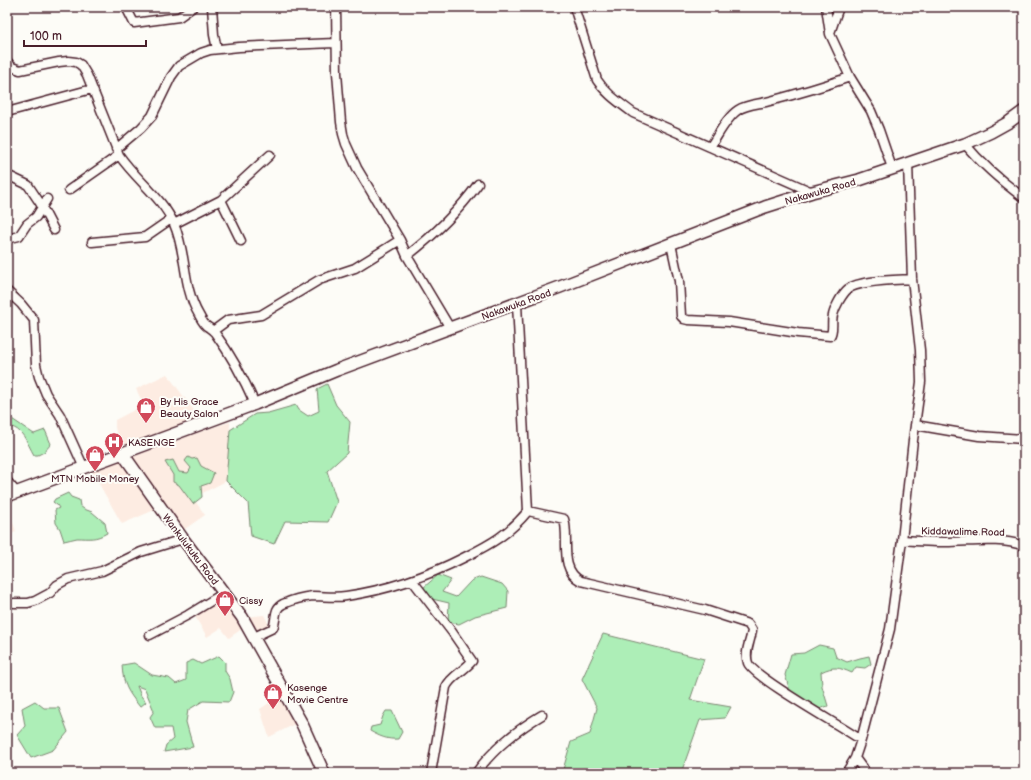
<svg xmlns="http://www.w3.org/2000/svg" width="1031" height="780" viewBox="0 0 1031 780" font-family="'Balsamiq Sans',sans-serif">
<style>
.built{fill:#fdece2}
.green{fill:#adeeb7;stroke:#7c8671}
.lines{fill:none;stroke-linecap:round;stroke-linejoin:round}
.minor-casing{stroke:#4a1f2b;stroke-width:11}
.secondary-casing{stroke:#4a1f2b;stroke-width:14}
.minor{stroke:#fdfcf7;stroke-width:8}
.secondary{stroke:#fdfcf7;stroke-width:11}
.labels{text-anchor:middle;stroke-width:4;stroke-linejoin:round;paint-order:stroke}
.street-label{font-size:10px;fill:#4a1f2b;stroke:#fdfcf7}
.poi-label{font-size:10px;fill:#4a1f2b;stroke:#fdfcf7;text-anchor:start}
</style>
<rect width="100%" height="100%" fill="#fdfcf7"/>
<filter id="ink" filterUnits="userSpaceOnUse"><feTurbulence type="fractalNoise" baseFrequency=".025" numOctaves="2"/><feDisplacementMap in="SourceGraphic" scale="8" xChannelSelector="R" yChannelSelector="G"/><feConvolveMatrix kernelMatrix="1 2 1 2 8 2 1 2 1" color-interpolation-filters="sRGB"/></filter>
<g filter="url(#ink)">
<path class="built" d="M 167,374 L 201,420 L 131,448 L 117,437 L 115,427 L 115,420 L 144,405 L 136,389 Z
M 230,422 L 228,480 L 193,498 L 205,515 L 182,531 L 129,458 L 211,428 Z
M 122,460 L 159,508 L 122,524 L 91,470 Z
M 7,504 L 16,532 L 7,535 Z
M 220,595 L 243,628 L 229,638 L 221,628 L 207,637 L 193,613 Z
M 264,615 L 272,631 L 257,637 L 245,617 Z
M 281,695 L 299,722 L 269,737 L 260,709 Z"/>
<path class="green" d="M 327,384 L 336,405 L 350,422 L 347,453 L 327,471 L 337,502 L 328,522 L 285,521 L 274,544 L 251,536 L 248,503 L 226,481 L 230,430 L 255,414 L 268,413 L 296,405 L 299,410 L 308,416 L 319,411 L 317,389 Z
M 9,417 L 34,434 L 45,430 L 51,444 L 44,452 L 38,455 L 34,455 C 27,443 23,428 8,426 L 7,421 Z
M 188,457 L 192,459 L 197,458 L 201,466 L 214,473 L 210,483 L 201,486 L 202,497 L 193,504 L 179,485 L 173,482 L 173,475 L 165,462 L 173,460 L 179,472 L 188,473 L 191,468 L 185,461 Z
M 68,493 L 71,497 L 79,500 L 80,506 L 84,509 L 92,512 L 105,523 L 107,533 C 95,540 90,538 77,538 C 73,539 68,540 64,541 L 60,529 L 56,523 L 55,510 L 59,508 L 57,505 L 53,502 L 55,499 Z
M 438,575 L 451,580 L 442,592 L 456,597 L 471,581 L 481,577 L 502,584 L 508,591 L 507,608 L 475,616 L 459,624 L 448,622 L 449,603 L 432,599 L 423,588 Z
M 603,634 L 704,659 L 690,700 L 731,707 L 725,718 L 700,720 L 681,773 L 622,773 L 619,771 L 618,773 L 562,773 L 571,742 L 590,734 L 597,708 L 582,679 Z
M 819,645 L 833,648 L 836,657 L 847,662 L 860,658 L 869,656 L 871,664 L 865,668 L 856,667 L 852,673 C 838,667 834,666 821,672 L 822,686 L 828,706 L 819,709 L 790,691 L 785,675 L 791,654 L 804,653 Z
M 219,656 L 225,662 L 225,671 L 230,679 L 233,692 L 229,702 L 203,701 L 188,710 L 186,722 L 193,747 L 164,752 L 166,745 L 173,739 L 171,728 L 155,728 L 150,717 L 154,711 L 145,689 L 137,686 L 141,696 L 146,702 L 140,707 C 128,692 123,685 122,665 L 134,663 L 152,675 L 169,678 L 176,684 L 186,680 L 186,663 L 193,660 L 201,664 Z
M 35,701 L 44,708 L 59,708 L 68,732 L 53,750 L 31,758 L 17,735 L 25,726 L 22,708 Z
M 386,711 L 392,711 L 402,732 L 398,739 C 387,740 379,736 370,731 L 371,727 L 380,725 L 383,716 Z"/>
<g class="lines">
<g class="minor-casing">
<path id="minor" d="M 126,7 L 134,23 L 179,17 L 193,7
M 212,7 L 214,35 L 217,49
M 336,7 L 337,73 L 341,122 L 343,134 L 346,144 L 357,168 L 400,240 L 407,256 L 450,328
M 574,7 L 597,80 C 606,94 620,103 633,113 L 812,192
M 826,7 L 830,34 L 850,77 L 871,111 L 879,130 L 892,168
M 830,33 L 839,7
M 7,61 L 12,67 L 20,70 L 59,62 L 68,61 L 76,62 L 81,65 L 87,75 L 119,155 C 136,180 162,197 174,224 C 187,253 182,286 199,315 C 201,319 204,325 208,327 C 211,329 213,330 215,333 C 231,355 244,379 255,404
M 7,112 L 92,89
M 965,144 C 983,166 1001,181 1024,198
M 710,147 C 718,136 726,118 738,110 C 747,104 760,104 770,101 C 797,94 824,86 850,77
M 116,149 L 141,128 L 152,116 L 171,77 L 179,66 L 201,53 L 210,50 L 239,47 L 335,43
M 7,175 L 28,185 L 40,203 L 54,230
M 69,190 L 119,155
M 221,200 L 241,241
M 174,224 L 221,200 L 270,155
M 7,239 L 19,236 L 27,224 L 36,217 L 47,199
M 92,242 L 145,237 L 171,219
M 671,244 L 679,281 L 681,316 L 684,319 L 688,320 L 729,322 L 798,333 L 830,336 C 834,331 831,322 833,315 C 835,307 842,294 848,289 C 859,280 897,280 912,279
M 407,256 C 434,235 458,212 478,184
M 7,291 L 21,304 L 34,320 L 36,365 L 39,377 L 46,394 L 60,415 L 84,468
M 213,331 L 228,320 L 261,315 L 319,280 L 355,268 L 400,240
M 915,425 L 979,436 L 1024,439
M 7,481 L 17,493
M 528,511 L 564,519 C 570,539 558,569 581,581 L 705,610 L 748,624 L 752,630 C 751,641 744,651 748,663 C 754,678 843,727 861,740
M 902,540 C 916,541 931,542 946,542 C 971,542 1000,537 1024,546
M 412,580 L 452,632 L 472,661 C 464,671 451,676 446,687 L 431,773
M 14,603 L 28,603 L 35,601 L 50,593 L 57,585 L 68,579 L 102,571 L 141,552 L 183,539
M 150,635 L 188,615 L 224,593
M 254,637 L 273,628 C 277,619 273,609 283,604 C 292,600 304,597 313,596 C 324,596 335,598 346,596 C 388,590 428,576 465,557 C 491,544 509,534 528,511 L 517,304
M 855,758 L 866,773
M 476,773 C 492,750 518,729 542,715
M 846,773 L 855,758 L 861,740 L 890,629 L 902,540 L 913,440 L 921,382 L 920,350 L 912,279 L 908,163"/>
</g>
<g class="secondary-casing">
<path id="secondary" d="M 123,454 L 183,539 L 242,617 L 302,724 L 324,773
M 7,496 L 255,404 L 337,370 L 560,287 L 765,207 L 812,192 L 859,180 L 965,144 L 991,132 L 1009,122 L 1024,111"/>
</g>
<use href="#minor" class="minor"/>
<use href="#secondary" class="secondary"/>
</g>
</g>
<defs>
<g id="shop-pin" transform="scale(1)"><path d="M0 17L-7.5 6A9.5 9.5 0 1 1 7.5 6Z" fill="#d1495b" stroke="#fdfcf7"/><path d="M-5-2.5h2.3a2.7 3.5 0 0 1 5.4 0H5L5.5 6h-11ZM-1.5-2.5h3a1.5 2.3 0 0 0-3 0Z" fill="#fff"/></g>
<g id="hospital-pin" transform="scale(1)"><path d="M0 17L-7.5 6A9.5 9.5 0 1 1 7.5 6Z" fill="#d1495b" stroke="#fdfcf7"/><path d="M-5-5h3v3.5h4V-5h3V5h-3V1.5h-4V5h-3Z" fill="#fff"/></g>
</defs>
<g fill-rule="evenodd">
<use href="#shop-pin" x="146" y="407"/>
<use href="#hospital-pin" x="114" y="442"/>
<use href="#shop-pin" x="95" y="455"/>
<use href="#shop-pin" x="225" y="600"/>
<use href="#shop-pin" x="273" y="693"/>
</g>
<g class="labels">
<g class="street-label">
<text transform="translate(820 191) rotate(-16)" y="4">Nakawuka Road</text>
<text transform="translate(516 304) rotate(-20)" y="4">Nakawuka Road</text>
<text transform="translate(963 531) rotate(1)" y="4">Kiddawalime Road</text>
<text transform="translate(191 549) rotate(53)" y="4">Wankulukuku Road</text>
</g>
<g class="poi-label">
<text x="160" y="405">By His Grace<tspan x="160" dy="12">Beauty Salon</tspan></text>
<text x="128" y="446">KASENGE</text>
<text x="95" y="482" text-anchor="middle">MTN Mobile Money</text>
<text x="239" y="604">Cissy</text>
<text x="287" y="691">Kasenge<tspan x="287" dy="12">Movie Centre</tspan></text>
</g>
</g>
<rect width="1031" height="780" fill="none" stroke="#fdfcf7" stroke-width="24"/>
<rect x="12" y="12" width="1007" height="756" fill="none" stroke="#4a1f2b" stroke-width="1.5" filter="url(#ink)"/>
<path d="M24 40v6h122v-6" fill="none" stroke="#4a1f2b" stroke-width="2"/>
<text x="30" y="40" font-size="12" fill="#4a1f2b" stroke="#fdfcf7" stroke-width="3" paint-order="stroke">100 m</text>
</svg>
